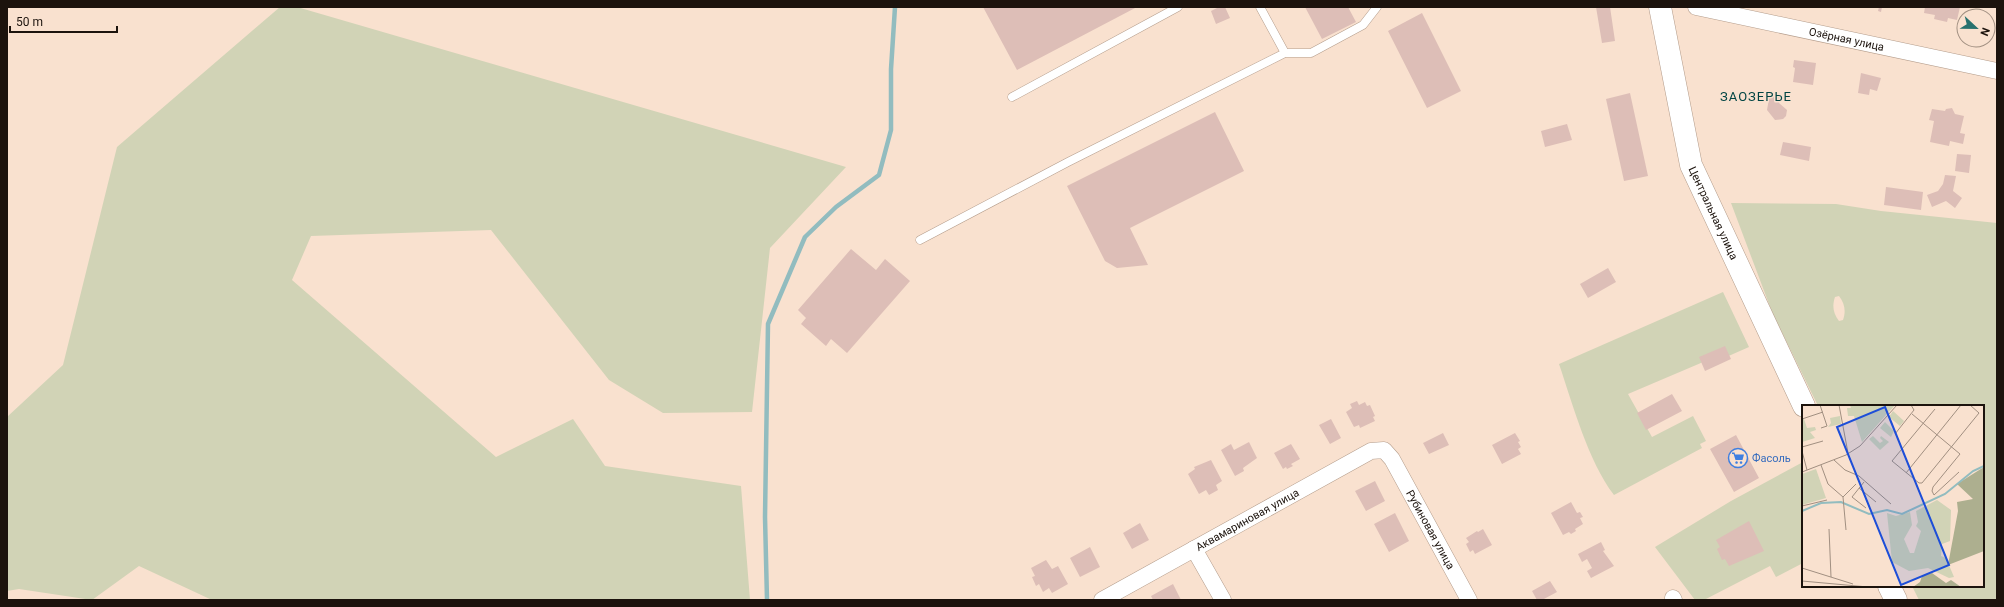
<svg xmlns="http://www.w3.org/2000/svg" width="2004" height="607" viewBox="0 0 2004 607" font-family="Roboto,sans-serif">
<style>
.green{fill:#d1d3b6;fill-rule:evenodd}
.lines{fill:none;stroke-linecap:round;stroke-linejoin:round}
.stream{stroke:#92bcbf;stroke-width:4.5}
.building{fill:#ddbeb7}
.service-casing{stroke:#b49d8c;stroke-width:9}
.minor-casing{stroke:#b49d8c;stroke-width:17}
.secondary-casing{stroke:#b49d8c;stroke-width:23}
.service{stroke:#fff;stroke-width:8}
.minor{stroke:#fff;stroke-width:16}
.secondary{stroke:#fff;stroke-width:22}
.labels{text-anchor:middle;stroke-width:3;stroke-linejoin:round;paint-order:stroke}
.street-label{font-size:11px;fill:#1c130d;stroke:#f9e1cf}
.shop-label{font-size:11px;fill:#366cbe;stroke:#f9e1cf;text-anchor:start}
.quarter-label{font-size:13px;letter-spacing:1px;fill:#014443;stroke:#f9e1cf}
.inset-river{fill:none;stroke:#92bcbf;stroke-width:2}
.inset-road{fill:none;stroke:#a18f81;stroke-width:1}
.view{fill:#1d4ed8;fill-opacity:0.15;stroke:#1d4ed8;stroke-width:2}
.inset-edge{fill:none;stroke:#1c130d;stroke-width:2}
</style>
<rect width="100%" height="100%" fill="#f9e1cf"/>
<path class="green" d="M 280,7 L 297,7 L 846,167 L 770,248 L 752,412 L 663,413 L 609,380 L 491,230 L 311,236 L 292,280 L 496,457 L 573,419 L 605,466 L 741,486 L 750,600 L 212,600 L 139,566 L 92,600 L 19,589 L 7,591 L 7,417 L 63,365 L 117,147 Z
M 1731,203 L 1836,204 L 1881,211 L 1997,223 L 1997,600 L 1919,600 L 1912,586 L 1983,586 L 1983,406 L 1818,406 L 1772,312 ZM 1839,296 C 1845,304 1846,311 1843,320 L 1839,321 C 1833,313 1832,306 1835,297 Z
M 1723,292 L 1749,347 L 1724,358 L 1722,354 L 1628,394 L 1652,437 L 1693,416 L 1706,441 L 1700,444 L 1702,448 L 1614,495 C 1588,461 1573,405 1559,364 Z
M 1803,462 L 1803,563 L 1776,577 L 1770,566 L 1704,600 L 1695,600 L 1655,547 L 1731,501 Z"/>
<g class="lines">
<path class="stream" d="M 767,600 L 765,517 L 768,324 L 805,237 L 836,207 L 879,175 L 891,130 L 891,69 L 895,7"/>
</g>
<path class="building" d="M 983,7 L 1137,7 L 1017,70 Z
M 1219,7 L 1225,7 L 1230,18 L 1216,24 L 1211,11 Z
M 1305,7 L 1348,7 L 1356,22 L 1322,39 Z
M 1596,7 L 1610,7 L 1615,41 L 1602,43 Z
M 1879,7 L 1882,7 L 1881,12 L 1878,11 Z
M 1925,7 L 1960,7 L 1957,20 L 1948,18 L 1947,22 L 1934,19 L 1935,15 L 1924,13 Z
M 1422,13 L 1461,91 L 1427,108 L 1388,31 Z
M 1794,60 L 1816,63 L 1813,85 L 1793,82 L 1795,68 L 1793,67 Z
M 1861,73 L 1881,78 L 1877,91 L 1870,89 L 1869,95 L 1858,93 Z
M 1630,93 L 1648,176 L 1624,181 L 1606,99 Z
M 1770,93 L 1781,94 L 1779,103 L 1787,110 L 1786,116 L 1783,119 L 1775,120 L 1767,110 Z
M 1952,108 L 1955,114 L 1964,116 L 1960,133 L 1965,134 L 1963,144 L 1950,141 L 1949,146 L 1930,142 L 1934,121 L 1929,120 L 1932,109 L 1945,111 L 1946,109 Z
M 1215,112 L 1244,171 L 1130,228 L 1148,265 L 1117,268 L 1105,261 L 1067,186 Z
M 1567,124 L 1572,140 L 1545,147 L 1541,131 Z
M 1783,142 L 1811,147 L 1809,161 L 1780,155 Z
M 1957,154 L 1971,155 L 1969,173 L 1955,171 Z
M 1945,175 L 1956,176 L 1953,191 L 1962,198 L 1955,208 L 1946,201 L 1932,207 L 1927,195 L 1938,191 L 1943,184 Z
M 1886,187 L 1923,192 L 1921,210 L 1884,205 Z
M 851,249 L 876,270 L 885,259 L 910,281 L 847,353 L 831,339 L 826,346 L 801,324 L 806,318 L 798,310 Z
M 1608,268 L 1616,282 L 1588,298 L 1580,284 Z
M 1725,346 L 1731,359 L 1705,371 L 1699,357 Z
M 1672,394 L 1682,411 L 1646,430 L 1637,413 Z
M 1357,401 L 1359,405 L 1365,402 L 1367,406 L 1370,405 L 1375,416 L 1373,417 L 1375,421 L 1360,428 L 1359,425 L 1354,427 L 1346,412 L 1352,408 L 1350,404 Z
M 1331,419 L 1341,438 L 1330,444 L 1319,425 Z
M 1443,433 L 1449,445 L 1429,454 L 1423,443 Z
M 1515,433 L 1520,441 L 1518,442 L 1521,447 L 1518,449 L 1521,454 L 1502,464 L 1492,445 Z
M 1736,435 L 1759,478 L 1734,492 L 1710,449 Z
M 1249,442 L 1257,458 L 1243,468 L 1244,471 L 1235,476 L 1221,450 L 1231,444 L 1234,450 Z
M 1291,444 L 1300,459 L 1291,464 L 1293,466 L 1287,469 L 1286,467 L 1283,469 L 1274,453 Z
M 1211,460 L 1222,481 L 1216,485 L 1218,490 L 1209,495 L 1206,490 L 1199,494 L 1188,474 L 1195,469 L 1194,467 Z
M 1375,481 L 1385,501 L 1366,511 L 1355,491 Z
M 1571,502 L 1577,513 L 1580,512 L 1583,517 L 1580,518 L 1583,524 L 1575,529 L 1576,531 L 1571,534 L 1569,532 L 1563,535 L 1551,513 Z
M 1395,513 L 1409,541 L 1389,552 L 1374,524 Z
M 1749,521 L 1764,551 L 1729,566 L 1725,559 L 1722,560 L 1717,549 L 1720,547 L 1716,540 Z
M 1140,523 L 1149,540 L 1132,549 L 1123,533 Z
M 1483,529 L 1492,545 L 1475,554 L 1473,550 L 1470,552 L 1466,544 L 1469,542 L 1466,538 L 1477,531 L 1478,532 Z
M 1601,542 L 1605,550 L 1603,551 L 1614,566 L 1591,578 L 1587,571 L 1592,568 L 1587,559 L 1582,562 L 1578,554 Z
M 1090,547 L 1100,567 L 1080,577 L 1070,558 Z
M 1046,560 L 1052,569 L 1058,566 L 1068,584 L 1052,593 L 1049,588 L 1043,592 L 1039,584 L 1036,586 L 1032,577 L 1035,576 L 1031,568 Z
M 1550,581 L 1557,592 L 1542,600 L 1537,600 L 1532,591 Z
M 1173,584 L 1181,600 L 1153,600 L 1151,596 Z"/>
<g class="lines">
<g class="service-casing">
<path id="service" d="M 1260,7 L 1285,53
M 1012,97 L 1178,7
M 920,240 L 1068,162 L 1285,53 L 1311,53 L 1363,25 L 1377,7"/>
</g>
<g class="minor-casing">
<g id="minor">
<path id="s1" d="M 1696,7 L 1997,71"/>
<path d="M 1194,549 L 1223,600"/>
<path d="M 1673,598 L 1674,600"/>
<path id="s2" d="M 1102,600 L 1371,451 L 1384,450 L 1392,459 L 1469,600"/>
</g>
</g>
<g class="secondary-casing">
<g id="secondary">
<path id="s3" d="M 1660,7 L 1691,165 L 1804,406"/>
<path d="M 1889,586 L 1896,600"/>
</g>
</g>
<use href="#service" class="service"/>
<use href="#minor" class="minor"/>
<use href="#secondary" class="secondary"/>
</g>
<defs>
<g id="supermarket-ring" transform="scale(1)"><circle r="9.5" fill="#f9e1cf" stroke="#3f7fe0" stroke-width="1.5"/><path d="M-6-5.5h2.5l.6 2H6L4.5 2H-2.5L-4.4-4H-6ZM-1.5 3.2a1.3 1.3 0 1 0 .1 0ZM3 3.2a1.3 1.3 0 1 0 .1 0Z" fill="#3f7fe0"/></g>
</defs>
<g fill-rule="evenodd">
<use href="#supermarket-ring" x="1738" y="458"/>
</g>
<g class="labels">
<g class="street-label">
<text dy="4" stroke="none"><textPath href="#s1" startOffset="154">Озёрная улица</textPath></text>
<text dy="4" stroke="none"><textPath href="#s3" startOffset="214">Центральная улица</textPath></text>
<text dy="4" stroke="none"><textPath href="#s2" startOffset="166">Аквамариновая улица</textPath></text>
<text dy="4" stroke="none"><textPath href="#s2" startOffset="413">Рубиновая улица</textPath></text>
</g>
<g class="shop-label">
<text x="1752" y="462">Фасоль</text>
</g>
<g class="quarter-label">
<text x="1756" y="101">ЗАОЗЕРЬЕ</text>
</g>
</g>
<g transform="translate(1802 405)">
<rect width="182" height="182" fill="#f9e1cf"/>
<path d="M 48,0 L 93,0 L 60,37 L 52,11 L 46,11 L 45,3 L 49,3 ZM 91,6 L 102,16 L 98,21 L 87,12 ZM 38,11 L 39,19 L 26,22 L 29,18 L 28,13 ZM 0,14 L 2,14 L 5,23 L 13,22 L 14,25 L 8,27 L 13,33 L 0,37 ZM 83,17 L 92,26 L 89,32 L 78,23 ZM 71,31 L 78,38 L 81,36 L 78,33 L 79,31 L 87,37 L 78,45 L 67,34 ZM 14,64 L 24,93 L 0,100 L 0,69 ZM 135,95 L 149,105 L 148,136 L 140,139 L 139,151 L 144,153 L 152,172 L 147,173 L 126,163 L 107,166 L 90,157 L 85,108 L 94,111 L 108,107 L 110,120 L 102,134 L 108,148 L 112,148 L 119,126 L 114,121 L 116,117 L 114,106 Z" fill="#d1d3b6"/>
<path d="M 182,62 L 182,146 L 146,160 L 156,106 L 155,97 L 171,94 L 155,79 ZM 130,168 L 144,178 L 149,175 L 159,182 L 111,182 L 118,177 L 120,171 Z" fill="#adaf8f"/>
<path class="inset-river" d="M 0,106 L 19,98 L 39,97 L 67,109 L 85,105 L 100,109 L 143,89 L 171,66 L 182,61"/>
<path class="inset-road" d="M 18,0 L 25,21 L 19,23M 37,0 L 46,48M 133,4 L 90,56 L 117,78 L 120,78 L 177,8 L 168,0M 110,9 L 158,49 L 131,82 L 130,86 L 132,90 L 157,67M 0,14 L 21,7M 93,29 L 112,5 L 109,0M 0,42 L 21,36M 0,46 L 5,65M 32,55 L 43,65 L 57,71 L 89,99M 19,60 L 26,79 L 41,92 L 54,79M 0,67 L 44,50 L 58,41 L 95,0M 104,68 L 159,0M 62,77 L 50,92 L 64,103M 57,83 L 74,97M 41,92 L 44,125M 0,101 L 25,95M 27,124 L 29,172M 0,163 L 51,179M 0,176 L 66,182"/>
<path class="view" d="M 83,2 L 147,160 L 99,180 L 35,22 Z"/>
<rect width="182" height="182" class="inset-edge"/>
</g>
<rect width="2004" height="607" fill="none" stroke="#1c130d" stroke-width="16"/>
<g transform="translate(1976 28) rotate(112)"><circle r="19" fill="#f9e1cf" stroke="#a18f81"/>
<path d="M0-3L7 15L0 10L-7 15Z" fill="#27716e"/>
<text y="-6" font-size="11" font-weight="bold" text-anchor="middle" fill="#1c130d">N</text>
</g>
<path d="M10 26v6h107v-6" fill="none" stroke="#1c130d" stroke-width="2"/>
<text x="16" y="26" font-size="12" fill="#1c130d" stroke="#f9e1cf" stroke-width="3" paint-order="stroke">50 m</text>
</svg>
